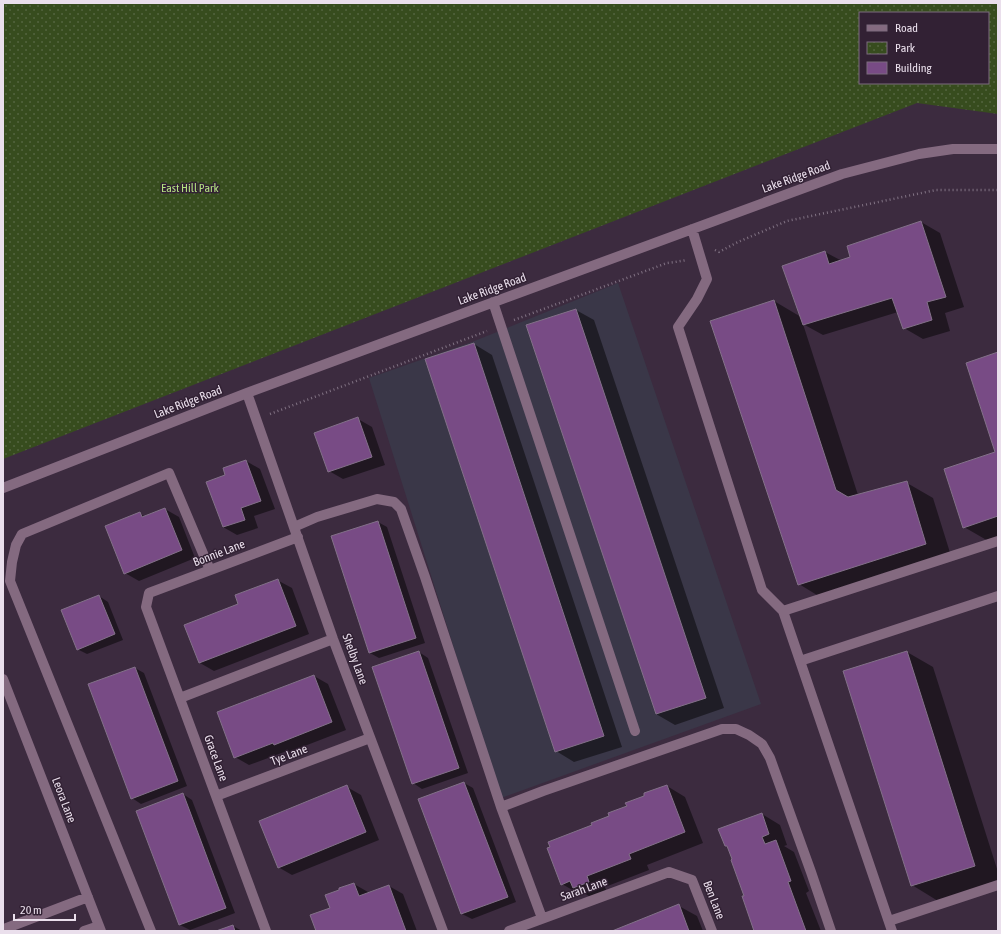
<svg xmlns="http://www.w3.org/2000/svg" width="1001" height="934" viewBox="0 0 1001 934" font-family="'Asap Condensed',sans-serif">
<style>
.commercial{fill:#3a3748}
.park{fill:url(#park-dots);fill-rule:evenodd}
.shadow{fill:#0007}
.building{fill:#784b85;stroke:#837189}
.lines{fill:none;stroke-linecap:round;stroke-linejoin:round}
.path{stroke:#807283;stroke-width:2.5;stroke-dasharray:1 3;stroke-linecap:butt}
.minor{stroke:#846a80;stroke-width:10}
.labels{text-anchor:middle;stroke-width:3;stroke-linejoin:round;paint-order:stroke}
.street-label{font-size:12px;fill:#eadfec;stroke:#322134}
.park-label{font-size:12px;fill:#b3e180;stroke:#322134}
</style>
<defs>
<pattern id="park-dots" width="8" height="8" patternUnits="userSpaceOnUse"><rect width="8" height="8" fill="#374c1e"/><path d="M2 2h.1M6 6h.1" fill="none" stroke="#54653f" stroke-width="1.8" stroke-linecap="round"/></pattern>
</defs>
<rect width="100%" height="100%" fill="#3c2b3f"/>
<path class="commercial" d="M 618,283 L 761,704 L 501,798 L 369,378 L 472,342 Z"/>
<path class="park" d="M 3,3 L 998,3 L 998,114 L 917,103 L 3,459 ZM 860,13 L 988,13 L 988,83 L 860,83 Z"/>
<path class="shadow" d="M 921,222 L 940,233 L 964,307 L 945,313 L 950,331 L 923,339 L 904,328 L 898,312 L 823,335 L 803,324 L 858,495 L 907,483 L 933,498 L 952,559 L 825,600 L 799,584 L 774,301 L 801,317 L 784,267 L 825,252 L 842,261 L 852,258 Z
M 576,310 L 594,320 L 724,708 L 675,725 L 656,714 Z
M 474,344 L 492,355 L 622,747 L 574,762 L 556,751 Z
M 998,353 L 998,540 L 990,542 L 964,527 L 996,453 Z
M 358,419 L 372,427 L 385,465 L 343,479 L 329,471 Z
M 246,461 L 260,469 L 275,509 L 254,516 L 258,528 L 237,535 L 223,527 L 226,476 Z
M 165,509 L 179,517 L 195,558 L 139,581 L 125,573 L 140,514 L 146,517 Z
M 378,522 L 387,527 L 425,643 L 379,658 L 370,653 Z
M 277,580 L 292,588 L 309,634 L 214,671 L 200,663 L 186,625 L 240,605 Z
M 99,596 L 108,602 L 123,640 L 87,654 L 77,649 Z
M 419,652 L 428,658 L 468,773 L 422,789 L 413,783 Z
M 907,652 L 933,667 L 998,872 L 998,882 L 938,901 L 912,885 Z
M 135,668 L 144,673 L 187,786 L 141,804 L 132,798 Z
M 314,676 L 328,684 L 346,730 L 289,752 L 287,751 L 249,765 L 235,757 Z
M 464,783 L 473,788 L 516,902 L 472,919 L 462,914 L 419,800 Z
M 667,786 L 685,797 L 703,843 L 647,865 L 649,870 L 605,887 L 607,893 L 592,898 L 584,893 L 581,895 L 562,884 L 593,826 L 645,796 Z
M 347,787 L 361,795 L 379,840 L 292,875 L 278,867 Z
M 183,794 L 192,800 L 235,913 L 190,930 L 180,925 L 137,812 Z
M 762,814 L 780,825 L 787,845 L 784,846 L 794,852 L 809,891 L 806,893 L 821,931 L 755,931 L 733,860 L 729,847 L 725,845 Z
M 354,884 L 368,892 L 369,893 L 389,886 L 403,894 L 417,931 L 317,931 L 341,891 Z
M 679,906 L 697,916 L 703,931 L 614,931 Z
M 233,926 L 242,931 L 219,931 Z"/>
<path class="building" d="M 921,221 L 946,297 L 927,302 L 932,320 L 903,329 L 892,298 L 803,325 L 782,266 L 825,251 L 829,264 L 850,257 L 847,246 Z
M 774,300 L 836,490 L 848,497 L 907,481 L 926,544 L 798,585 L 710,321 Z
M 576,309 L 706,698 L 656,714 L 526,325 Z
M 474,343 L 604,736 L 555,752 L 425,359 Z
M 998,352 L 998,516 L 963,528 L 944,469 L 995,452 L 966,363 Z
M 358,417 L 372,457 L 328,472 L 314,433 Z
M 246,460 L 261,501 L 241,508 L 245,520 L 223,527 L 206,482 L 225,475 L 223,468 Z
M 165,508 L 182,550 L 124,574 L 105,526 L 140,512 L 142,517 Z
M 378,521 L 416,638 L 369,653 L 331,536 Z
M 278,579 L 296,626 L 199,663 L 184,625 L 238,604 L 235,595 Z
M 99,595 L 115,634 L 77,650 L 61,610 Z
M 419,651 L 459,768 L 412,784 L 372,667 Z
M 907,651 L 975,866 L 911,886 L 843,671 Z
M 135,667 L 178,781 L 131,799 L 88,684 Z
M 314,675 L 332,722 L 274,745 L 273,743 L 234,758 L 217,712 Z
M 464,782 L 508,897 L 461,914 L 418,799 Z
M 347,785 L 366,832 L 278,868 L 259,821 Z
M 667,785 L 685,832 L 629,854 L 631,859 L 587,876 L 589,882 L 573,888 L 570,881 L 561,885 L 547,848 L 550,847 L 548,842 L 592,825 L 591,823 L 609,816 L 608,813 L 627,806 L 625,803 L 644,796 L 644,793 Z
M 183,793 L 226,908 L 179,925 L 136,811 Z
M 762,813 L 769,834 L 762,837 L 765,844 L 776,840 L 791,881 L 788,882 L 806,931 L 754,931 L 742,896 L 744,896 L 731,860 L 732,859 L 727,846 L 725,846 L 718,829 Z
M 354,883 L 359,896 L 389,885 L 406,931 L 316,931 L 310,915 L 330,908 L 325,895 L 339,890 L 339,888 Z
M 679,904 L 689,931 L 612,931 Z
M 233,925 L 235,931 L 216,931 Z"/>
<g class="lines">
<path class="path" d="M 715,250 L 719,252 L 738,242 L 787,221 L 936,190 L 998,190
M 514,320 L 667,263 L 675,262 L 687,260
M 270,414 L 487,331"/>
<path class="minor" d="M 692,229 L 707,279 L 697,299 L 678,327 L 762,590 L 783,611 L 892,931
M 493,302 L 635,731
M 247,393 L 333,639 L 443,931
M 3,488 L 247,393 L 842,174 L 919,154 L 953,149 L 998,149
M 294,527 L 317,517 L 377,499 L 394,502 L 401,509 L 425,577 L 501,807
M 783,611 L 998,541
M 800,661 L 998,596
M 3,679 L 101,931
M 180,698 L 333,639
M 216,796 L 370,738
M 542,918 L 501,807 L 543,791 L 722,729 L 736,729 L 749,735 L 762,744 L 770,758 L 811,872 L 831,931
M 889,921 L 998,885
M 4,929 L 88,897
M 84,931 L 99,926
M 151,931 L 10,581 L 12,562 L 16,545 L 22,534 L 169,473 L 210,570
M 266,931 L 146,607 L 149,593 L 298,537
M 509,931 L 669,872 L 692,880 L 712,931"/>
</g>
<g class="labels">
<g class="street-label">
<text transform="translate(796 177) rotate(-20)" y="4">Lake Ridge Road</text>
<text transform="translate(492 289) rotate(-20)" y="4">Lake Ridge Road</text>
<text transform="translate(188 402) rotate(-21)" y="4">Lake Ridge Road</text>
<text transform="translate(219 553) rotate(-21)" y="4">Bonnie Lane</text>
<text transform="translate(355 659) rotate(70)" y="4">Shelby Lane</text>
<text transform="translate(289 755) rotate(-21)" y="4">Tye Lane</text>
<text transform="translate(216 758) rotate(70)" y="4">Grace Lane</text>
<text transform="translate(64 800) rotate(69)" y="4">Leora Lane</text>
<text transform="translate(584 889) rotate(-20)" y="4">Sarah Lane</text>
<text transform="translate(714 900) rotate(69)" y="4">Ben Lane</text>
</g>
<g class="park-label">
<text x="190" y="192">East Hill Park</text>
</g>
</g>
<rect width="1001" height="934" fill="none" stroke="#eadfec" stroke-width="8"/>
<rect x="859" y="12" width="130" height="72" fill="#322134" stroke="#7c6d7e"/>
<rect x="867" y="25" width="20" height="6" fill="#846a80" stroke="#7c6d7e"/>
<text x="895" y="32" font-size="12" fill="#eadfec">Road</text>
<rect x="867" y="42" width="20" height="12" fill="url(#park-dots)" stroke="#7c6d7e"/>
<text x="895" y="52" font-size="12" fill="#eadfec">Park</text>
<rect x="867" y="62" width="20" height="12" fill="#784b85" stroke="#7c6d7e"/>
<text x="895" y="72" font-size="12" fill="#eadfec">Building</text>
<path d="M14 914v6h61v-6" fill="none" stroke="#eadfec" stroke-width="2"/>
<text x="20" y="914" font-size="12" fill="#eadfec" stroke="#322134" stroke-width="3" paint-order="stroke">20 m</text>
</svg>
